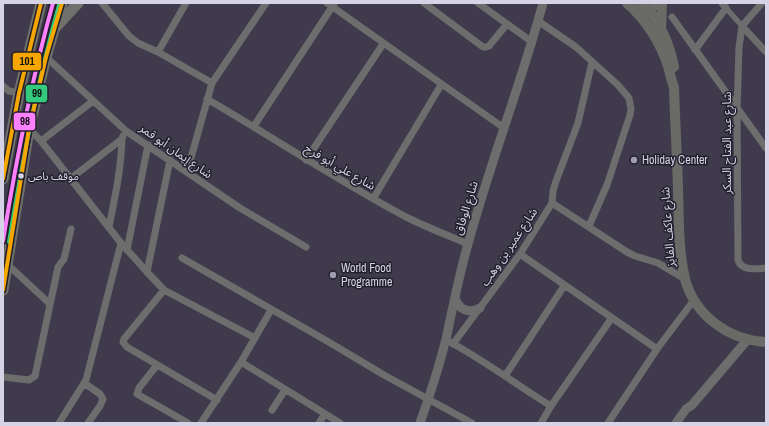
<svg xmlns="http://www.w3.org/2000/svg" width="769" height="426" viewBox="0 0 769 426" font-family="'Archivo Narrow','Noto Sans Arabic',sans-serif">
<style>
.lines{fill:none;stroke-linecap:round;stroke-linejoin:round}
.pedestrian{stroke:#6e6d6e;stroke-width:5.5}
.minor{stroke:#6e6d6e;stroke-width:7}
.tertiary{stroke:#6e6d6e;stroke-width:9}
.secondary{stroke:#6a6b67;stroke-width:10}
.primary{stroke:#70716c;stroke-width:11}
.bus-1-casing{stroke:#221f2d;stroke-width:7}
.bus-2-casing{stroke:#221f2d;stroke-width:7}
.bus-3-casing{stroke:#221f2d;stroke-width:7}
.bus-1{stroke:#ff80ff;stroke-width:4}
.bus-2{stroke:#33ca7d;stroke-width:4}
.bus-3{stroke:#f7a600;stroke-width:4}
.poi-dot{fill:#a29eb1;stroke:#221f2d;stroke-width:1.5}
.bus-dot{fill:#d7d3e7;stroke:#221f2d;stroke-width:1.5}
.labels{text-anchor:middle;stroke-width:3;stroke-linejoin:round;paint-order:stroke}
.bus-label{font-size:11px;fill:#d7d3e7;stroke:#221f2d;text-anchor:start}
.street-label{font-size:12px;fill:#d7d3e7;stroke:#221f2d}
.poi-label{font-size:12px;fill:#d7d3e7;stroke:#221f2d;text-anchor:start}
.line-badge{stroke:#221f2d;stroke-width:1.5}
.pale-badge-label{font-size:11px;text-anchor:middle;font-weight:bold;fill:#111}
</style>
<rect width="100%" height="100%" fill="#403b4c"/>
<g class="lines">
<path class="pedestrian" d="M 726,8 L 742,26"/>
<path class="minor" d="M 102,3 L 129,36 L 138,43 L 158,52 L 212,83
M 327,3 L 504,128
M 424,3 L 483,47 L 486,47 L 489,46 L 507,24
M 478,3 L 532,42
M 762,3 L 742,26 L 739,48 L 737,109 L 738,260 C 741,271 757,269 766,268
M 672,17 L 766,148
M 538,21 L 576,47 L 618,85 L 629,98 L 631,109 L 630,115 L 607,185 L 589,226
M 742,26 L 766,52
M 695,50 L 726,8 L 722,3
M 158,52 L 186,3
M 46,57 L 126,131 L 240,208 L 306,247
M 3,86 L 9,91 L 19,93
M 207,99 C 274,138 338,181 406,217 C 426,227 447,235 468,244
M 254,126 L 334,4
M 29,129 L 41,141 L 121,243 L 147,272 L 164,290 L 255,338
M 41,141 L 93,101
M 306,160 L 383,44
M 187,172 L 212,83 L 266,3
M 70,179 L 122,139 L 123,136
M 373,199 L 441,85
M 552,203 L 627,252 L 635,256 L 658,263 L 685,279
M 109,227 C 115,197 121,170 122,139
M 127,250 L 148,145
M 520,254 L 657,349
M 182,258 L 327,341 L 384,375 L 472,423
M 7,264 L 50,304
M 147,272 L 170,160
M 164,290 L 124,339 L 123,342 L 127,347 L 217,400
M 450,342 C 485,361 517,385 551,406
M 453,344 L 520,254 L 552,203 L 553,191 L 556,181 L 578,123 L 592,62
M 241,362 L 340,423
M 157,365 L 139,388 L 137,394 L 188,423
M 505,376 L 564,286
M 3,377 L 29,380 L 35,376 L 58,267 L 64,259 L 71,229
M 84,383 L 100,394 L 103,399 L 100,406 L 88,423
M 272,410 L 285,390
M 59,423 L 86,380 L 121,243
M 201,423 L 241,362 L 271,310
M 319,423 L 325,414
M 541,423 L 551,406 L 611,319
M 608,423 L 657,349 L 694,300"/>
<path class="tertiary" d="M 644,16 L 657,3
M 455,298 C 459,310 469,314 480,308
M 420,423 C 430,395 439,367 446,339 C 453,307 459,275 468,244 C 490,163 521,84 543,3
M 676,423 L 686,409 L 692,405 L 748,339"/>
<path class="secondary" d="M 627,3 C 646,20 660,42 668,66 C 670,73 671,80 674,87 C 675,120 677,154 678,188 C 679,217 678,249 685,279 C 695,316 729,340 766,342
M 641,3 C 659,18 670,45 674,67
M 661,30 L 662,3"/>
<path class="primary" d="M 55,28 L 78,3
M 3,179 L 19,93 L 41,3
M 3,290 L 29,129 L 46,57 L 62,3"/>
<g class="bus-1-casing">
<path id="bus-1" d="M 3,241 C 16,161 31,81 53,3"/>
</g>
<g class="bus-2-casing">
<path id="bus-2" d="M 9,242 C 22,162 37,83 59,5"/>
</g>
<g class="bus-3-casing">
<path id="bus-3" d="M 3,179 L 19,93 L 41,3
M 3,290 L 29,129 L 46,57 L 62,3"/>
</g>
<use href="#bus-1" class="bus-1"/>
<use href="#bus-2" class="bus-2"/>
<use href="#bus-3" class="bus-3"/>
</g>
<g class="poi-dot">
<circle cx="634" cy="160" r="4"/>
<circle cx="333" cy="275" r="4"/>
</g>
<circle class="bus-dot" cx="21" cy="176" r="3.5"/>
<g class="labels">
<g class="bus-label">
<text x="28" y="180">موقف باص</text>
</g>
<g class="street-label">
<text transform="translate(727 143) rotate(-90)" y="4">شارع عبد الفتاح السكر</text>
<text transform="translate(176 151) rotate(35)" y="4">شارع إيمان أبو قمر</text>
<text transform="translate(340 167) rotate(30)" y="4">شارع علي أبو فرح</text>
<text transform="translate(466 208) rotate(-73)" y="4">شارع الوفاق</text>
<text transform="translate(668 227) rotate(-94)" y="4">شارع عاكف الفايز</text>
<text transform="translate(509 247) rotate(-56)" y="4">شارع عمير بن وهب</text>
</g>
<g class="poi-label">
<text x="642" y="164">Holiday Center</text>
<text x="341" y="272">World Food<tspan x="341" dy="14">Programme</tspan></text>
</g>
</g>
<g class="line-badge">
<rect x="12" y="52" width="30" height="19" rx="4" fill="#f7a600"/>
<rect x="25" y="84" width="23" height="19" rx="4" fill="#33ca7d"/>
<rect x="13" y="112" width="23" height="19" rx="4" fill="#ff80ff"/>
</g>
<g class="pale-badge-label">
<text x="27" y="65">101</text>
<text x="37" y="97">99</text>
<text x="25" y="125">98</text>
</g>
<rect width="769" height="426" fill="none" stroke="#d7d3e7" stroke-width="8"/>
</svg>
